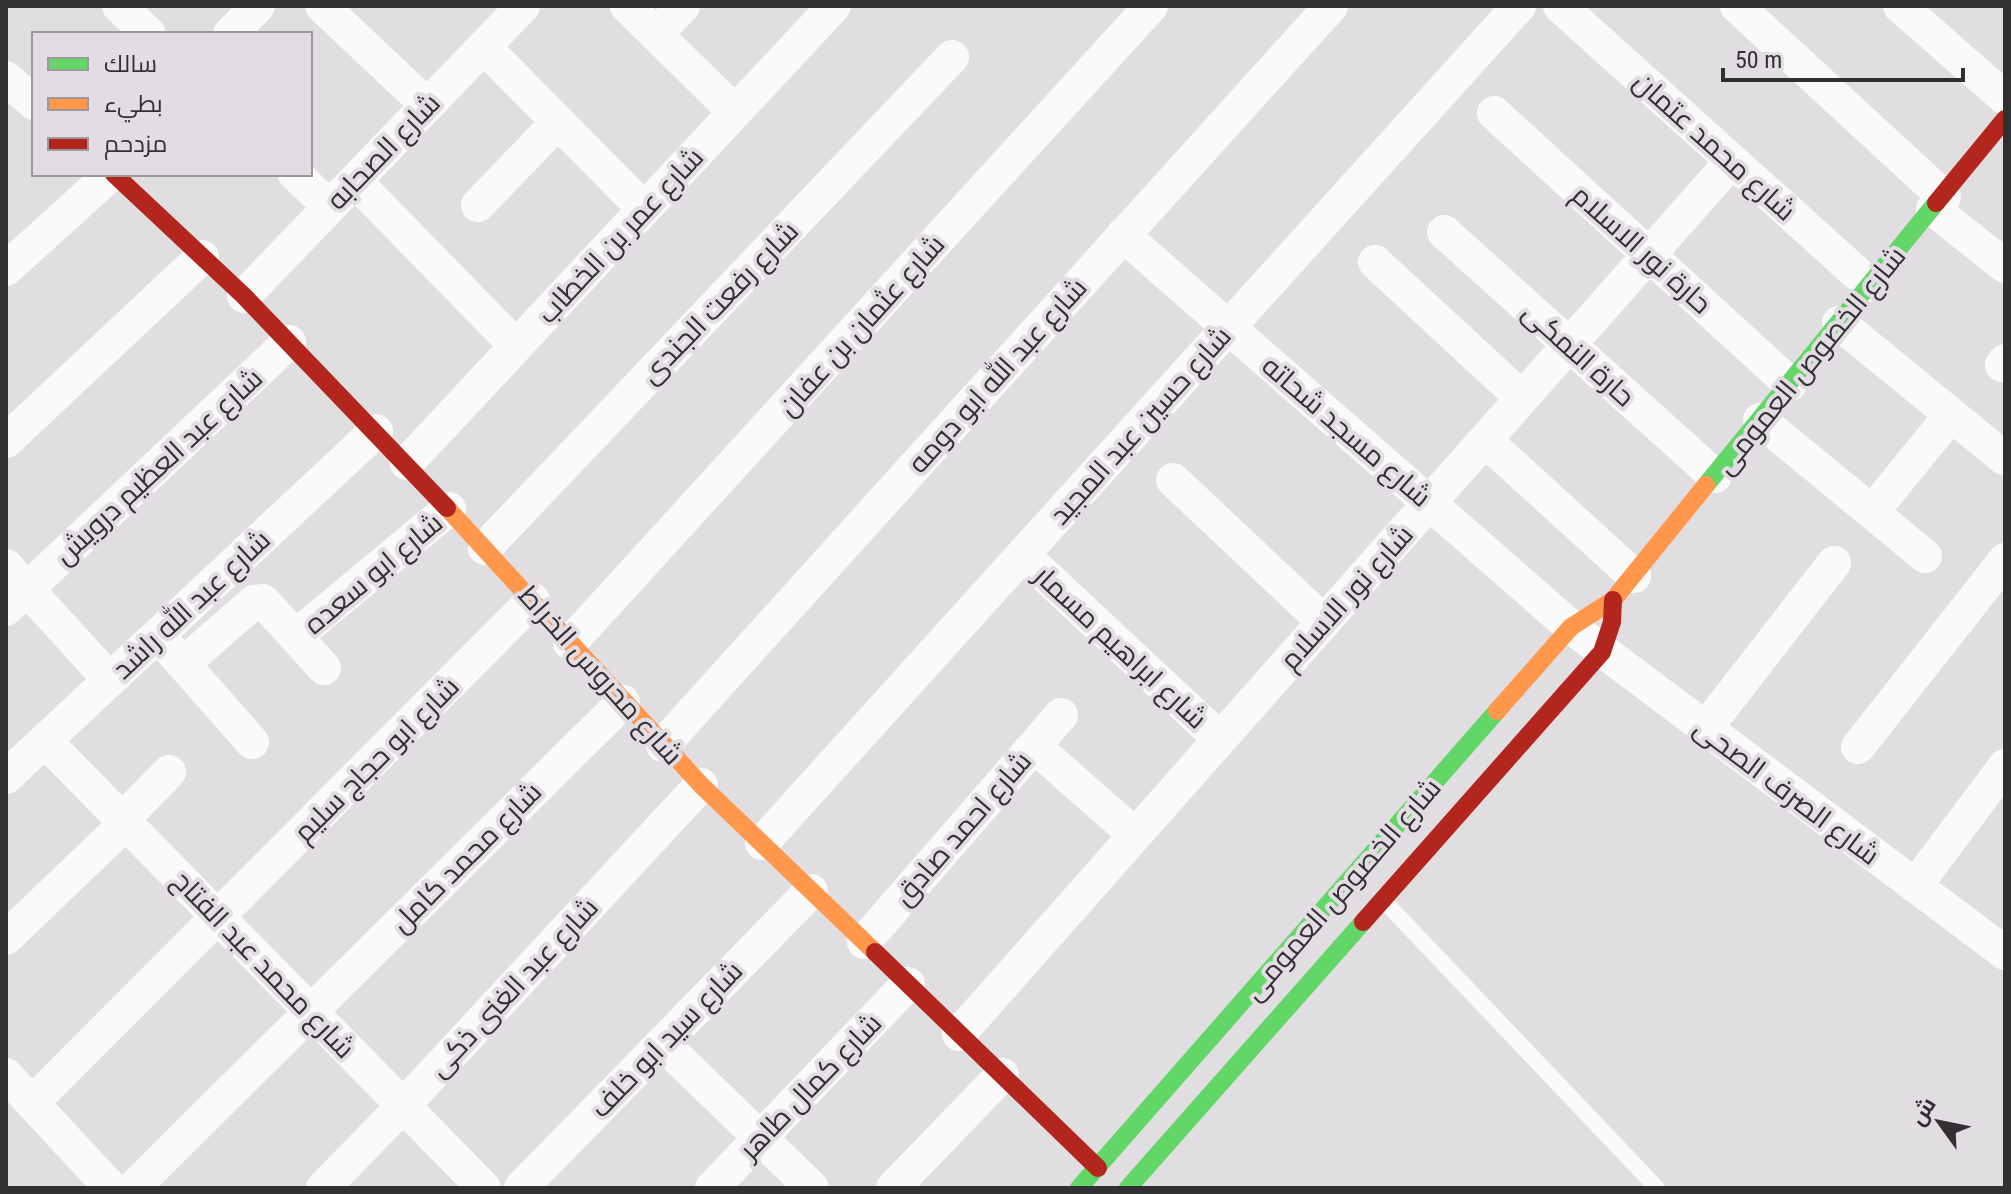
<svg xmlns="http://www.w3.org/2000/svg" width="2011" height="1194" viewBox="0 0 2011 1194" font-family="'Roboto Condensed',Cairo,sans-serif">
<style>
.lines{fill:none;stroke-linecap:round;stroke-linejoin:round}
.lane{stroke:#fafafa;stroke-width:16}
.street{stroke:#fafafa;stroke-width:34}
.fast{stroke:#63d668;stroke-width:18}
.slow{stroke:#ff974d;stroke-width:18}
.jam{stroke:#b3261e;stroke-width:18}
.labels{text-anchor:middle;stroke-width:8;stroke-linejoin:round;paint-order:stroke}
.street-label{font-size:28px;fill:#323032;stroke:#e2dde2}
</style>
<rect width="100%" height="100%" fill="#e1dee1"/>
<g class="lines">
<path class="lane" d="M 1385,902 L 1657,1188"/>
<path class="street" d="M 119,6 L 149,34
M 322,6 L 427,105
M 627,6 L 735,112
M 1560,6 L 1870,285
M 1737,6 L 1944,197
M 1900,6 L 2005,98
M 230,34 L 258,6
M 656,34 L 683,6
M 484,47 L 644,209
M 6,78 L 34,103
M 1494,113 L 1790,384
M 295,174 L 330,207
M 355,181 L 516,346
M 478,205 L 558,122
M 1933,209 L 2005,266
M 1444,232 L 1715,476
M 1123,235 L 1571,627 L 2005,953
M 1375,262 L 1522,398
M 6,269 L 111,174
M 244,296 L 523,6
M 1839,323 L 2004,458
M 2002,365 L 2005,361
M 1760,420 L 1925,556
M 1485,440 L 1634,576
M 6,441 L 202,257
M 407,463 L 834,6
M 1173,480 L 1324,622
M 1872,512 L 1951,415
M 485,548 L 952,57
M 1023,555 L 1220,739
M 6,566 L 110,680
M 6,609 L 289,342
M 296,636 L 449,509
M 570,643 L 1151,6
M 168,647 L 252,742
M 183,664 L 254,602 L 263,601 L 324,668
M 1705,729 L 1834,563
M 45,741 L 484,1188
M 663,745 L 1331,6
M 1034,746 L 1135,835
M 1858,747 L 2005,560
M 6,777 L 376,431
M 122,820 L 169,772
M 762,843 L 1519,6
M 1915,886 L 2005,766
M 6,938 L 126,823
M 864,942 L 1061,715
M 959,1034 L 1732,161
M 662,1043 L 812,1188
M 6,1075 L 111,1188
M 32,1103 L 533,600
M 133,1188 L 623,702
M 323,1188 L 403,1106 L 701,785
M 521,1188 L 811,891
M 712,1188 L 908,984
M 893,1188 L 1002,1075"/>
<path class="fast" d="M 1706,485 L 1936,203
M 1079,1188 L 1497,711
M 1128,1188 L 1363,922"/>
<path class="slow" d="M 447,508 L 701,785 L 875,952
M 1497,711 L 1571,627 L 1613,600 L 1706,485"/>
<path class="jam" d="M 114,174 L 244,296 L 447,508
M 1936,203 L 2005,119
M 1363,922 L 1602,652 L 1612,622 L 1613,600
M 875,952 L 1098,1168"/>
</g>
<g class="labels">
<g class="street-label">
<text transform="translate(1715 146) rotate(42)" y="10">شارع محمد عتمان</text>
<text transform="translate(383 151) rotate(-46)" y="10">شارع الصحابه</text>
<text transform="translate(620 235) rotate(-47)" y="10">شارع عمر بن الخطاب</text>
<text transform="translate(1642 249) rotate(42)" y="10">حارة نور الاسلام</text>
<text transform="translate(719 302) rotate(-46)" y="10">شارع رفعت الجندى</text>
<text transform="translate(861 325) rotate(-48)" y="10">شارع عثمان بن عفان</text>
<text transform="translate(1579 354) rotate(42)" y="10">حارة النمكى</text>
<text transform="translate(1810 360) rotate(-51)" y="10">شارع الخصوص العمومى</text>
<text transform="translate(997 375) rotate(-48)" y="10">شارع عبد الله ابو دومه</text>
<text transform="translate(1140 425) rotate(-48)" y="10">شارع حسين عبد المجيد</text>
<text transform="translate(1347 431) rotate(41)" y="10">شارع مسجد شحاته</text>
<text transform="translate(158 466) rotate(-43)" y="10">شارع عبد العظيم درويش</text>
<text transform="translate(373 573) rotate(-40)" y="10">شارع ابو سعده</text>
<text transform="translate(1346 597) rotate(-48)" y="10">شارع نور الاسلام</text>
<text transform="translate(191 604) rotate(-43)" y="10">شارع عبد الله راشد</text>
<text transform="translate(1121 647) rotate(43)" y="10">شارع ابراهيم مسمار</text>
<text transform="translate(601 675) rotate(48)" y="10">شارع محروس الخراط</text>
<text transform="translate(376 759) rotate(-45)" y="10">شارع ابو حجاج سليم</text>
<text transform="translate(1787 791) rotate(37)" y="10">شارع الصرف الصحى</text>
<text transform="translate(962 828) rotate(-49)" y="10">شارع احمد صادق</text>
<text transform="translate(466 857) rotate(-45)" y="10">شارع محمد كامل</text>
<text transform="translate(1342 889) rotate(-49)" y="10">شارع الخصوص العمومى</text>
<text transform="translate(264 964) rotate(46)" y="10">شارع محمد عبد الفتاح</text>
<text transform="translate(513 987) rotate(-47)" y="10">شارع عبد الغنى ذكى</text>
<text transform="translate(666 1039) rotate(-46)" y="10">شارع سيد ابو خلف</text>
<text transform="translate(810 1086) rotate(-46)" y="10">شارع كمال طاهر</text>
</g>
</g>
<rect width="2011" height="1194" fill="none" stroke="#323032" stroke-width="16"/>
<rect x="32" y="32" width="280" height="144" fill="#e2dde2" stroke="#9c989c" stroke-width="2"/>
<rect x="48" y="58" width="40" height="12" fill="#63d668" stroke="#9c989c" stroke-width="2"/>
<text x="104" y="72" font-size="24" fill="#323032">سالك</text>
<rect x="48" y="98" width="40" height="12" fill="#ff974d" stroke="#9c989c" stroke-width="2"/>
<text x="104" y="112" font-size="24" fill="#323032">بطيء</text>
<rect x="48" y="138" width="40" height="12" fill="#b3261e" stroke="#9c989c" stroke-width="2"/>
<text x="104" y="152" font-size="24" fill="#323032">مزدحم</text>
<g transform="translate(1939 1122) rotate(303)" stroke="#e2dde2" stroke-width="6" paint-order="stroke">
<path d="M0-6L14 30L0 20L-14 30Z" fill="#323032"/>
<text y="-12" font-size="22" font-weight="bold" text-anchor="middle" fill="#323032">ش</text>
</g>
<path d="M1723 68v12h240v-12" fill="none" stroke="#323032" stroke-width="4"/>
<text x="1735" y="68" font-size="24" fill="#323032" stroke="#e2dde2" stroke-width="6" paint-order="stroke">50 m</text>
</svg>
